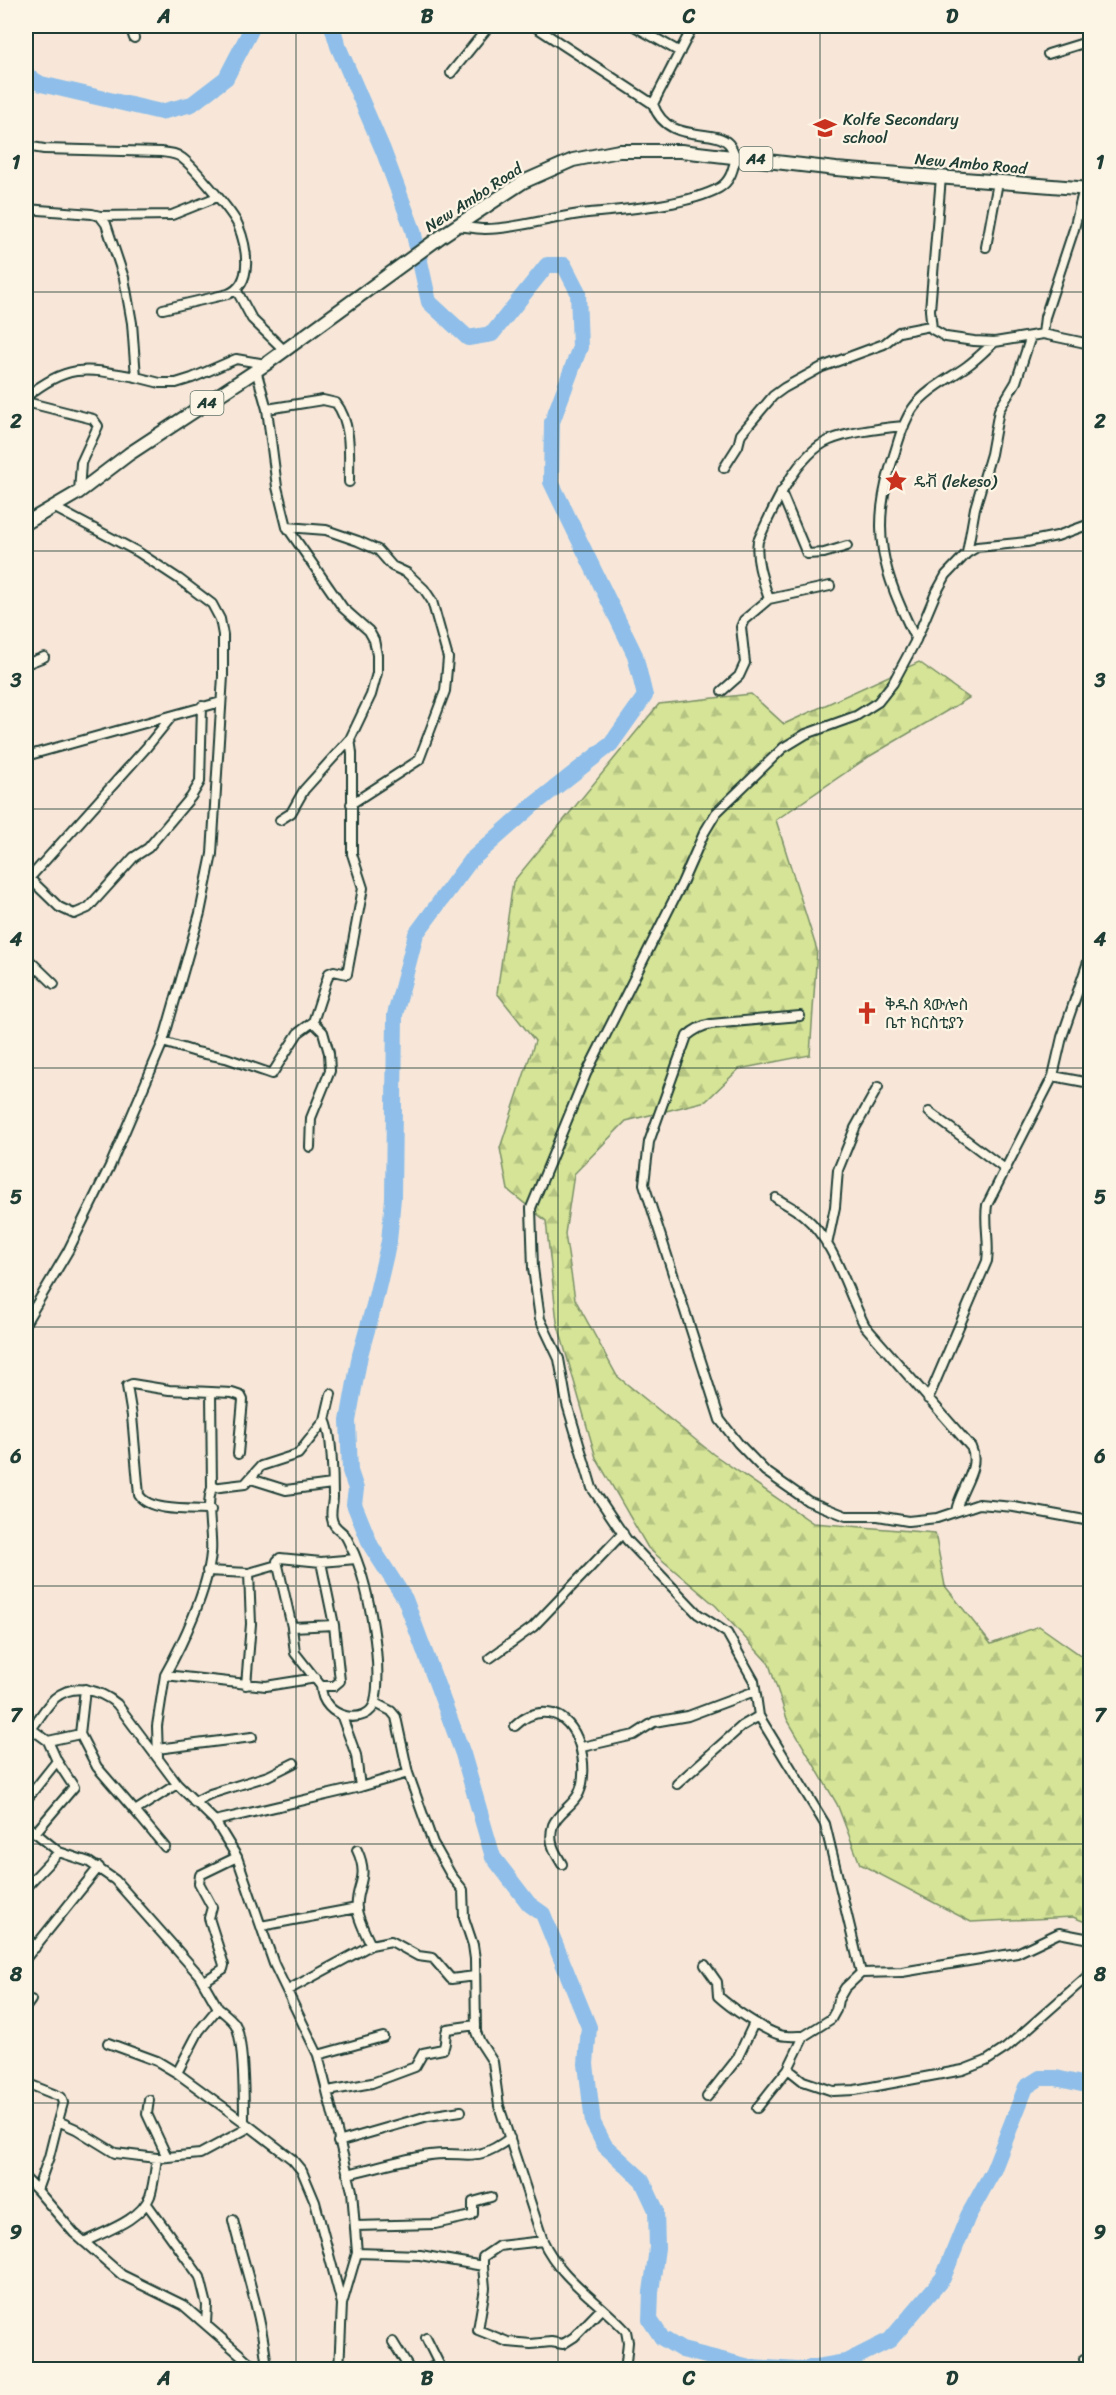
<svg xmlns="http://www.w3.org/2000/svg" width="1116" height="2395" viewBox="0 0 1116 2395" font-family="Sriracha,'Noto Sans Ethiopic',sans-serif">
<style>
.forest{fill:url(#forest-firs);stroke:#7a9066;stroke-width:1.5}
.lines{fill:none;stroke-linecap:round;stroke-linejoin:round}
.river{stroke:#8ebee9;stroke-width:16}
.minor-casing{stroke:#1f3d34;stroke-width:12}
.primary-casing{stroke:#1f3d34;stroke-width:16}
.minor{stroke:#fcf5e5;stroke-width:8}
.primary{stroke:#fcf5e5;stroke-width:12}
.grid{fill:none;stroke:#1f3d34;stroke-width:1.5;stroke-opacity:0.55}
.labels{text-anchor:middle;stroke-width:4.5;stroke-linejoin:round;paint-order:stroke}
.shield{fill:#fcf5e5;stroke:#617469;stroke-width:1.5}
.shield-label{font-size:15px;font-weight:bold;fill:#1f3d34}
.poi-label{font-size:16px;fill:#1f3d34;stroke:#fcf5e5;text-anchor:start}
.street-label{font-size:16px;fill:#1f3d34;stroke:#fcf5e5}
.neatline{fill:none;stroke:#1f3d34;stroke-width:2}
.grid-label{font-size:20px;text-anchor:middle;font-weight:bold;fill:#1f3d34}
</style>
<defs>
<pattern id="forest-firs" width="22" height="20" patternUnits="userSpaceOnUse" patternTransform="scale(1.5)"><rect width="22" height="20" fill="#d5e497"/><path d="M5 1l3.5 6h-7zM16 11l3.5 6h-7z" fill="#b6c483"/></pattern>
</defs>
<rect width="100%" height="100%" fill="#f8e7d9"/>
<filter id="ink" filterUnits="userSpaceOnUse"><feTurbulence type="fractalNoise" baseFrequency=".0167" numOctaves="2"/><feDisplacementMap in="SourceGraphic" scale="12" xChannelSelector="R" yChannelSelector="G"/><feConvolveMatrix kernelMatrix="1 2 1 2 8 2 1 2 1" color-interpolation-filters="sRGB"/></filter>
<g filter="url(#ink)">
<path class="forest" d="M 919,662 L 969,698 L 870,756 L 776,820 L 817,950 L 810,1055 L 739,1069 L 706,1101 L 626,1121 L 574,1174 L 565,1234 L 575,1299 L 617,1376 L 713,1454 L 813,1523 L 935,1533 L 945,1586 L 991,1644 L 1039,1626 L 1090,1662 L 1090,1924 L 1073,1917 L 971,1922 L 860,1864 L 837,1804 L 787,1719 L 769,1664 L 716,1606 L 648,1548 L 596,1458 L 557,1322 L 546,1221 L 508,1190 L 500,1148 L 535,1041 L 497,993 L 513,882 L 659,704 L 751,694 L 784,724 Z"/>
<g class="lines">
<path class="river" d="M 332,26 L 338,46 L 383,150 L 413,230 L 429,302 L 468,338 L 492,334 L 547,265 L 564,265 L 578,292 L 580,347 L 552,422 L 551,482 L 635,655 L 645,696 L 611,744 L 532,806 L 470,861 L 416,934 L 395,1015 L 393,1198 L 389,1241 L 374,1305 L 360,1355 L 348,1421 L 350,1471 L 356,1489 L 354,1504 L 371,1546 L 405,1599 L 463,1754 L 493,1857 L 529,1904 L 543,1914 L 589,2027 L 586,2064 L 593,2123 L 605,2146 L 642,2180 L 656,2210 L 657,2248 L 651,2292 L 650,2320 L 662,2338 L 682,2350 L 750,2367 L 798,2370
M 26,75 L 41,84 L 161,112 L 192,104 L 226,78 L 253,26
M 799,2370 L 846,2362 L 890,2340 L 943,2278 L 968,2216 L 993,2171 L 1026,2087 L 1040,2078 L 1056,2078 L 1090,2086"/>
<g class="minor-casing">
<path id="minor" d="M 130,26 L 134,38
M 634,26 L 680,52
M 1048,54 L 1090,41
M 451,73 L 489,26
M 653,104 L 693,26
M 26,140 L 32,147 L 44,149 L 161,152 C 169,153 176,153 182,158 C 194,167 233,213 238,225 C 247,247 254,284 228,294 L 163,309
M 941,177 L 930,310 L 932,329 L 946,337 L 974,341 L 995,342 L 1043,334 L 1090,344
M 26,209 L 92,214 L 100,216 L 106,224 L 124,278 L 132,323 L 136,377 L 160,383 L 176,383 L 192,378 L 236,359 L 266,364
M 100,216 L 172,215 L 217,197
M 457,226 C 466,227 476,229 485,229 C 516,229 549,218 580,214 C 617,210 687,206 719,188 C 731,181 733,169 736,157 C 734,153 732,148 729,144 C 713,126 668,146 653,104 L 534,26
M 986,247 L 998,182
M 237,291 L 252,319 L 284,350
M 1043,334 L 1045,317 L 1074,229 L 1084,188
M 256,370 L 267,409 L 277,487 L 287,527 L 343,608 L 369,631 L 374,640 L 377,655 L 377,673 L 371,695 L 350,739 L 304,790 L 291,813 L 280,820
M 26,397 C 68,363 86,368 136,377
M 26,402 L 93,419 L 98,426 L 81,463 L 79,492
M 267,409 L 323,400 L 336,403 C 352,423 349,457 349,482
M 724,468 L 738,446 L 741,434 L 773,396 L 784,388 L 822,367 L 884,344 L 899,332 L 930,326
M 781,492 L 807,554 L 824,553 L 847,546
M 287,527 L 326,530 L 358,541 L 378,550 L 392,566 L 407,573 L 424,589 L 432,601 L 448,658 L 445,691 L 419,760 L 351,804
M 967,553 L 975,508 L 991,454 L 999,410 L 1016,382 L 1031,336
M 769,599 L 830,586
M 916,640 C 882,569 869,533 894,455 C 899,440 903,422 913,408 C 926,390 949,379 967,366 C 977,359 985,350 995,342
M 26,664 L 44,657
M 722,691 L 739,676 L 745,663 L 741,627 L 744,620 L 769,599 C 763,581 755,560 758,541 C 772,510 797,453 830,440 C 849,432 883,428 904,426
M 26,756 L 221,702
M 26,875 L 59,907 L 74,914 L 88,908 L 134,857 L 148,848 L 191,797 L 200,782 L 202,706
M 26,882 L 146,748 L 172,716
M 26,957 L 54,984
M 26,981 L 37,968
M 800,1016 L 711,1024 C 701,1026 695,1029 687,1036 L 649,1142 L 644,1184 L 720,1420 L 738,1443 L 765,1471 L 808,1501 L 846,1516 L 878,1516 L 908,1521 L 937,1518 L 979,1504 L 1014,1507 L 1090,1521
M 163,1042 L 196,1052 L 226,1058 L 272,1074 L 298,1033 L 313,1022 L 329,973 L 334,971 L 347,974 L 363,888 L 352,854 L 352,753 L 350,739
M 1053,1076 L 1090,1083
M 929,1112 L 1005,1169
M 310,1147 L 311,1118 L 330,1071 L 329,1053 L 323,1032 L 313,1022
M 776,1198 C 785,1204 796,1209 804,1216 C 836,1243 846,1290 865,1326 L 971,1447 C 981,1468 960,1489 956,1511
M 827,1245 L 835,1207 L 838,1170 L 855,1128 L 878,1087
M 26,1322 L 68,1251 L 110,1166 L 163,1042 L 200,913 L 212,854 L 223,676 L 223,635 L 220,619 L 212,604 L 179,579 L 138,552 L 55,508
M 211,1392 L 212,1488
M 928,1399 L 987,1261 C 990,1242 984,1224 987,1205 L 1053,1076 L 1062,1037 L 1090,956
M 251,1479 L 286,1490 L 332,1484
M 211,1510 C 192,1509 149,1512 139,1495 L 132,1416 L 127,1386 L 132,1384 L 169,1390 L 232,1393 L 241,1396 L 243,1400 L 238,1454
M 207,1571 L 249,1573 L 277,1565
M 334,1625 L 340,1681 L 334,1686 L 321,1686 L 295,1653 L 292,1627 L 277,1561 L 280,1558 L 321,1562 L 356,1559
M 292,1627 L 334,1625 L 321,1562
M 490,1658 L 533,1627 L 623,1533
M 165,1675 C 183,1643 208,1589 211,1553 C 213,1534 205,1505 212,1488 L 245,1484 L 261,1466 L 298,1454 L 325,1420 L 331,1394
M 246,1685 L 251,1624 L 249,1573
M 321,1686 C 322,1721 369,1726 375,1702 C 383,1664 369,1589 354,1553 C 351,1548 349,1542 346,1537 C 342,1530 333,1528 332,1519 C 330,1512 333,1504 333,1497 C 333,1482 332,1430 325,1420
M 375,1703 L 391,1711 L 396,1717 L 408,1773
M 342,1717 L 356,1755 L 360,1787
M 26,1725 L 48,1741 L 57,1761 L 26,1800
M 515,1726 C 524,1717 534,1711 548,1713 C 580,1716 590,1769 579,1793 C 573,1806 558,1812 553,1825 C 548,1841 554,1851 562,1864
M 32,1728 C 39,1719 46,1706 55,1698 C 74,1682 100,1690 117,1704 L 177,1784 L 215,1821 L 237,1857 L 274,1964 L 318,2055 L 352,2191 L 357,2253 L 342,2304 L 339,2370
M 80,1734 L 85,1689
M 48,1741 L 80,1734 L 97,1767 L 135,1811 L 177,1784
M 582,1747 L 634,1735 L 654,1722 L 688,1716 L 755,1691
M 157,1749 L 252,1737
M 158,1757 L 157,1726 L 165,1675 L 266,1686 L 316,1678
M 677,1784 L 742,1726 L 759,1716
M 194,1802 L 210,1794 L 268,1776 L 294,1763
M 135,1811 L 165,1847
M 215,1821 L 360,1787 L 408,1773 L 433,1843 L 451,1875 L 463,1890 L 464,1918 L 473,1945 L 475,1959 L 476,2032 L 480,2042 L 493,2062 L 499,2106 L 543,2241 C 560,2278 598,2301 626,2331 L 628,2342 L 626,2362
M 26,1825 L 59,1852 L 89,1862 L 115,1880 L 199,1975 L 218,2008 L 199,2031 L 177,2073 L 244,2122
M 35,1833 L 74,1787 L 57,1761
M 26,1887 L 59,1852
M 261,1926 L 357,1908
M 26,1935 L 35,1948
M 1090,1939 L 1059,1933 L 1017,1953 L 902,1972 L 861,1973 L 845,1988 L 838,2000 L 836,2010 L 831,2019 L 804,2036 L 788,2069 L 803,2081 L 833,2091 L 855,2090 L 963,2070 L 986,2061 L 1006,2048 L 1090,1974
M 371,1945 L 391,1941 L 418,1956 L 433,1958 L 451,1979 L 475,1976
M 26,1958 L 99,1867
M 705,1965 L 717,1982 L 718,1996 C 731,2008 763,2030 780,2035 C 787,2037 797,2036 804,2036
M 861,1973 L 825,1824 L 759,1716 L 754,1681 L 727,1633 L 698,1614 L 627,1540 L 592,1488 L 567,1404 L 559,1359 L 540,1319 L 533,1268 L 531,1208 L 586,1074 L 682,883 L 704,833 L 716,813 L 783,748 L 806,734 L 856,716 L 878,702 L 893,683 L 916,640 L 935,595 L 946,575 L 967,553 L 977,547 L 1027,542 L 1057,536 L 1090,524
M 203,1982 L 223,1969 L 224,1965 L 209,1918 L 212,1907 L 199,1883 L 200,1875 L 237,1857
M 288,1990 L 371,1945 C 366,1935 359,1921 357,1910 C 354,1886 371,1880 357,1850
M 26,2007 L 31,2000
M 218,2008 C 224,2013 231,2018 235,2024 C 244,2039 244,2103 244,2122 L 292,2159 L 302,2171 L 315,2202 L 342,2304
M 108,2043 L 157,2061 L 177,2073
M 318,2055 L 383,2037
M 26,2083 L 61,2097 L 63,2103 L 58,2121 L 76,2129 L 115,2153 L 157,2158 L 200,2154 L 250,2127
M 328,2091 L 372,2083 L 415,2067 L 423,2053 L 443,2049 C 447,2042 444,2036 447,2029 L 476,2025
M 707,2097 L 737,2059 L 754,2023
M 149,2100 L 147,2114 L 167,2157
M 757,2108 L 788,2069
M 58,2121 L 49,2157 L 37,2190 L 74,2233 L 122,2275 L 183,2305 L 258,2370
M 338,2142 L 428,2116 L 461,2111
M 347,2174 C 374,2168 402,2159 430,2155 C 467,2150 474,2165 510,2138
M 26,2179 L 37,2190
M 147,2204 L 200,2277 L 207,2305 L 206,2324
M 233,2220 C 245,2270 263,2318 267,2370
M 355,2226 L 435,2224 L 471,2216 L 473,2214 L 473,2202 L 491,2197
M 84,2242 C 106,2231 141,2220 150,2196 C 154,2184 155,2170 157,2158
M 357,2253 L 420,2255 L 483,2266 L 485,2288 L 478,2330 L 508,2342 L 531,2344 L 551,2342 L 563,2344 L 574,2337 L 602,2308
M 483,2266 L 483,2257 L 499,2246 L 543,2241
M 393,2342 L 410,2370
M 1084,2359 L 1086,2370
M 426,2370 L 439,2364 L 426,2338"/>
</g>
<g class="primary-casing">
<path id="primary" d="M 26,523 L 79,492 L 129,454 L 266,364 L 443,235 L 497,199 L 523,182 L 573,160 L 619,151 L 681,151 L 836,169 L 1090,189"/>
</g>
<use href="#minor" class="minor"/>
<use href="#primary" class="primary"/>
</g>
</g>
<path class="grid" d="M 296,26 L 296,2370M 558,26 L 558,2370M 820,26 L 820,2370M 26,292 L 1090,292M 26,551 L 1090,551M 26,809 L 1090,809M 26,1068 L 1090,1068M 26,1327 L 1090,1327M 26,1586 L 1090,1586M 26,1844 L 1090,1844M 26,2103 L 1090,2103"/>
<defs>
<g id="school-bare" transform="scale(1.8)"><path d="M0-5L7-2L0 1L-7-2ZM-4 1L0 2.5L4 1V4Q0 6-4 4Z" fill="#c8321e" stroke="#fcf5e5" stroke-width="2.5" paint-order="stroke"/></g>
<g id="sight-bare" transform="scale(1.8)"><path d="M0-6L1.8-2.2L6-1.7L2.9 1.2L3.7 5.4L0 3.3L-3.7 5.4L-2.9 1.2L-6-1.7L-1.8-2.2Z" fill="#c8321e" stroke="#fcf5e5" stroke-width="2.5" paint-order="stroke"/></g>
<g id="church-bare" transform="scale(1.8)"><path d="M-1.2-6h2.4v3.5h3.3v2.4h-3.3V6h-2.4V-.1h-3.3v-2.4h3.3Z" fill="#c8321e" stroke="#fcf5e5" stroke-width="2.5" paint-order="stroke"/></g>
</defs>
<g fill-rule="evenodd">
<use href="#school-bare" x="825" y="128"/>
<use href="#sight-bare" x="896" y="481"/>
<use href="#church-bare" x="867" y="1013"/>
</g>
<g class="labels">
<g class="shield">
<rect x="739.5" y="147" width="33" height="24" rx="4.5"/>
<rect x="190.5" y="391" width="33" height="24" rx="4.5"/>
</g>
<g class="shield-label">
<text x="756" y="164">A4</text>
<text x="207" y="408">A4</text>
</g>
<g class="poi-label">
<text x="843" y="125">Kolfe Secondary<tspan x="843" dy="18">school</tspan></text>
<text x="914" y="487">ዴቭ (lekeso)</text>
<text x="885" y="1010">ቅዱስ ጳውሎስ<tspan x="885" dy="18">ቤተ ክርስቲያን</tspan></text>
</g>
<g class="street-label">
<text transform="translate(971 163) rotate(5)" y="6">New Ambo Road</text>
<text transform="translate(473 197) rotate(-33)" y="6">New Ambo Road</text>
</g>
</g>
<rect width="1116" height="2395" fill="none" stroke="#fcf5e5" stroke-width="66"/>
<rect x="33" y="33" width="1050" height="2329" class="neatline"/>
<g class="grid-label">
<text x="164" y="23">A</text>
<text x="427" y="23">B</text>
<text x="689" y="23">C</text>
<text x="952" y="23">D</text>
<text x="16" y="169">1</text>
<text x="1100" y="169">1</text>
<text x="16" y="428">2</text>
<text x="1100" y="428">2</text>
<text x="16" y="687">3</text>
<text x="1100" y="687">3</text>
<text x="16" y="946">4</text>
<text x="1100" y="946">4</text>
<text x="16" y="1204">5</text>
<text x="1100" y="1204">5</text>
<text x="16" y="1463">6</text>
<text x="1100" y="1463">6</text>
<text x="16" y="1722">7</text>
<text x="1100" y="1722">7</text>
<text x="16" y="1981">8</text>
<text x="1100" y="1981">8</text>
<text x="16" y="2239">9</text>
<text x="1100" y="2239">9</text>
<text x="164" y="2385">A</text>
<text x="427" y="2385">B</text>
<text x="689" y="2385">C</text>
<text x="952" y="2385">D</text>
</g>
</svg>
